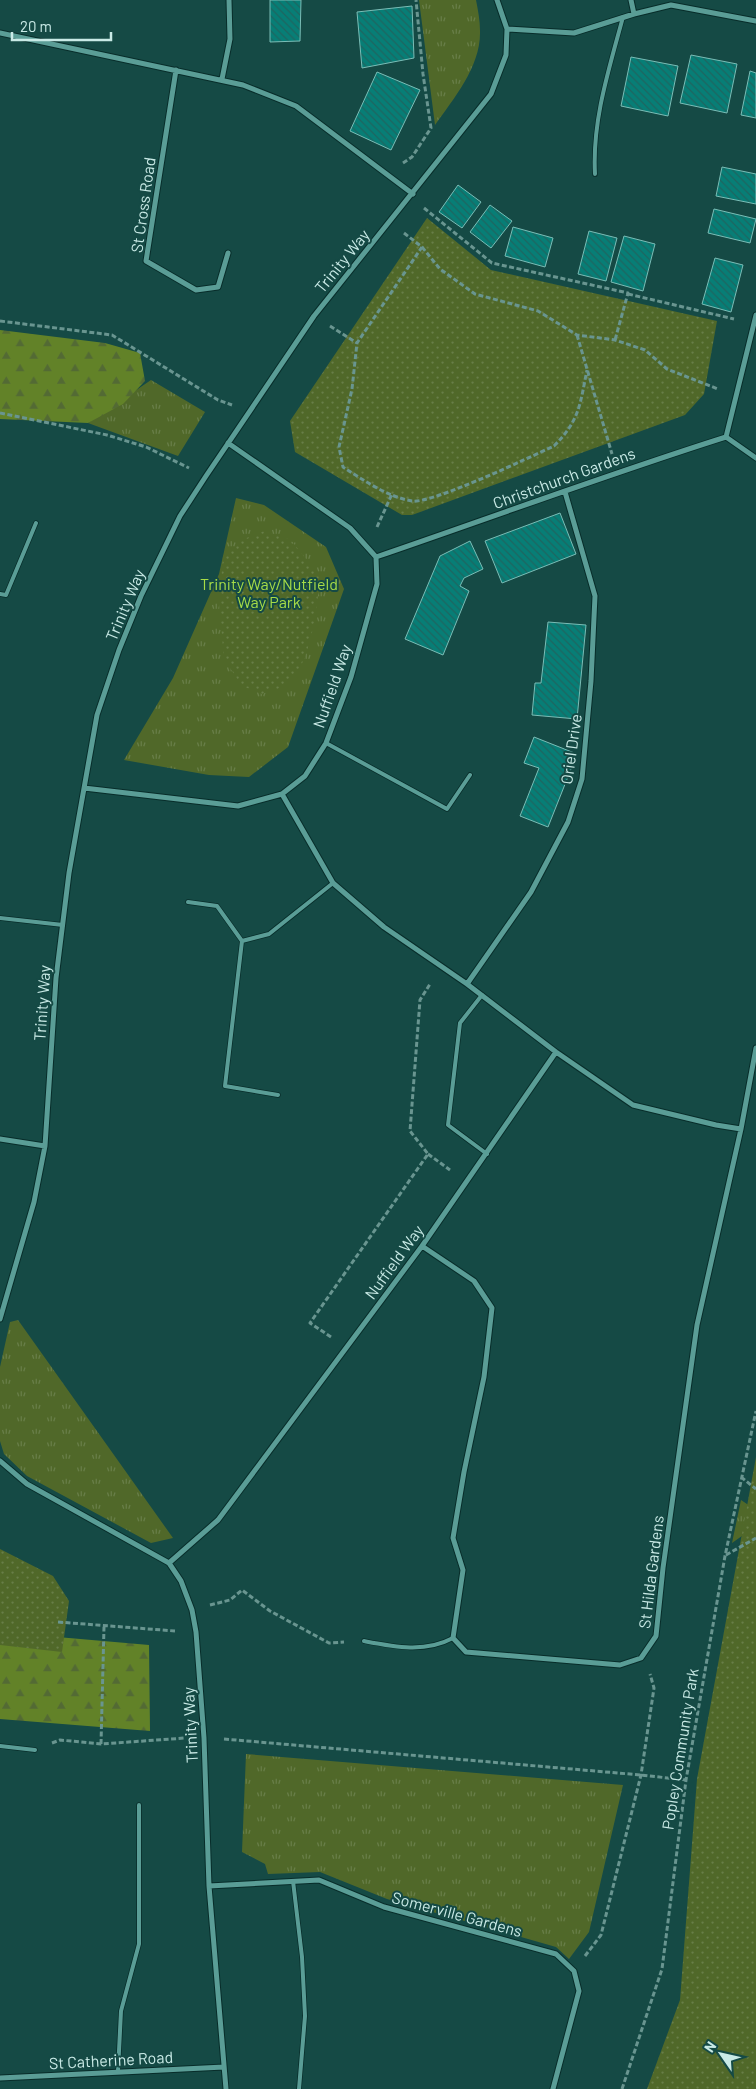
<svg xmlns="http://www.w3.org/2000/svg" width="756" height="2089" viewBox="0 0 756 2089" font-family="Barlow,sans-serif">
<style>
.grass{fill:url(#grass-tufts)}
.forest{fill:url(#forest-firs)}
.park{fill:url(#park-dots)}
.building{fill:url(#building-back-hatch);stroke:#7abdb6}
.lines{fill:none;stroke-linecap:round;stroke-linejoin:round}
.lane-casing{stroke:#082d2a;stroke-width:5.5}
.street-casing{stroke:#082d2a;stroke-width:7}
.path{stroke:#699590;stroke-width:3;stroke-dasharray:5 2.5;stroke-linecap:butt}
.lane{stroke:#5a9d96;stroke-width:4}
.street{stroke:#5a9d96;stroke-width:5}
.labels{text-anchor:middle;stroke-width:4;stroke-linejoin:round;paint-order:stroke}
.street-label{font-size:16px;fill:#c9eae6;stroke:#154a45}
.park-label{font-size:16px;fill:#a7dc47;stroke:#154a45}
</style>
<defs>
<pattern id="grass-tufts" width="24" height="20" patternUnits="userSpaceOnUse" patternTransform="scale(1.25)"><rect width="24" height="20" fill="#506829"/><path d="M3 7l-1-3M5 7V3M7 7l1-3M15 17l-1-3M17 17v-4M19 17l1-3" fill="none" stroke="#687e48"/></pattern>
<pattern id="forest-firs" width="22" height="20" patternUnits="userSpaceOnUse" patternTransform="scale(1.25)"><rect width="22" height="20" fill="#628228"/><path d="M5 1l3.5 6h-7zM16 11l3.5 6h-7z" fill="#536a34"/></pattern>
<pattern id="park-dots" width="8" height="8" patternUnits="userSpaceOnUse" patternTransform="scale(1.25)"><rect width="8" height="8" fill="#506829"/><path d="M2 2h.1M6 6h.1" fill="none" stroke="#687e48" stroke-width="1.8" stroke-linecap="round"/></pattern>
<pattern id="building-back-hatch" width="6" height="6" patternUnits="userSpaceOnUse" patternTransform="scale(1.25)"><rect width="6" height="6" fill="#077e76"/><path d="M-1 5l2 2M0 0l6 6M5-1l2 2" fill="none" stroke="#1f6560"/></pattern>
</defs>
<rect width="100%" height="100%" fill="#154a45"/>
<path class="grass" d="M 419,0 L 476,0 C 478,10 480,21 480,31 C 481,66 454,98 435,125 Z
M 151,380 L 205,412 L 178,456 L 88,423 Z
M 236,498 L 264,505 L 326,547 L 344,589 L 288,747 L 249,777 L 209,775 L 124,760 L 173,678 L 219,574 Z
M 18,1320 L 173,1538 L 151,1543 L 27,1476 L 4,1454 L 0,1441 L 0,1367 L 10,1322 Z
M 741,1500 L 756,1510 L 756,1526 L 732,1543 Z
M 246,1754 L 623,1785 L 589,1932 L 569,1959 L 556,1947 L 387,1899 L 320,1872 L 268,1874 L 265,1864 L 242,1852 Z"/>
<path class="forest" d="M 0,330 L 105,343 L 140,353 L 145,381 L 123,404 L 88,423 L 0,419 Z
M 0,1632 L 149,1645 L 150,1731 L 0,1719 Z"/>
<path class="park" d="M 427,218 L 491,270 L 717,321 L 704,394 L 685,415 L 412,515 L 402,515 L 295,452 L 290,421 Z
M 264,531 L 291,540 L 320,577 C 317,606 312,664 287,684 C 281,689 269,691 262,694 L 242,686 L 224,659 L 219,604 L 223,556 L 244,539 Z
M 756,1457 L 756,2089 L 647,2089 L 680,2000 L 697,1779 Z
M 0,1549 L 53,1576 L 69,1601 L 62,1652 L 0,1645 Z"/>
<path class="building" d="M 270,0 L 301,0 L 300,41 L 270,42 Z
M 412,6 L 414,58 L 362,68 L 357,12 Z
M 691,55 L 737,64 L 727,113 L 680,103 Z
M 631,57 L 678,66 L 668,116 L 621,106 Z
M 750,71 L 756,73 L 756,118 L 741,115 Z
M 377,72 L 420,90 L 391,150 L 350,131 Z
M 722,167 L 756,174 L 756,204 L 716,196 Z
M 458,185 L 481,202 L 462,228 L 439,212 Z
M 490,205 L 512,221 L 491,248 L 470,232 Z
M 714,209 L 756,219 L 750,243 L 708,233 Z
M 513,227 L 553,238 L 545,267 L 505,256 Z
M 589,231 L 617,238 L 606,281 L 578,274 Z
M 624,236 L 655,244 L 643,291 L 611,282 Z
M 715,258 L 743,265 L 731,312 L 702,304 Z
M 560,513 L 576,554 L 502,583 L 485,541 Z
M 470,541 L 483,569 L 464,578 L 460,586 L 469,591 L 443,655 L 405,639 L 440,556 Z
M 548,622 L 586,625 L 577,719 L 532,715 L 535,683 L 541,683 Z
M 534,737 L 577,754 L 548,827 L 520,816 L 539,768 L 524,763 Z"/>
<g class="lines">
<g class="lane-casing">
<path id="lane" d="M 595,174 C 592,121 609,69 623,17
M 0,594 L 6,595 L 36,523
M 326,743 L 447,809 L 470,775
M 188,902 L 217,906 L 242,941 L 225,1086 L 278,1095
M 0,918 L 63,925
M 242,941 L 269,934 L 333,883
M 482,995 L 460,1023 L 448,1125 L 487,1154
M 364,1641 C 395,1647 425,1653 453,1638
M 0,1746 L 35,1750
M 293,1881 L 302,1957 L 305,2016 L 299,2089
M 118,2071 L 121,2011 L 139,1944 L 139,1805"/>
</g>
<g class="street-casing">
<path id="street" d="M 631,0 L 634,14
M 507,29 L 574,33 L 634,14 L 671,5 L 756,21
M 0,33 L 243,85 L 296,106 L 413,194
M 176,70 L 146,261 L 196,290 L 218,287 L 228,253
M 222,79 L 230,39 L 229,0
M 726,437 L 756,315
M 726,437 L 756,458
M 376,557 C 493,517 609,474 726,437
M 84,788 L 238,806 L 282,794 L 305,776 L 326,743 L 351,677 L 377,584 L 376,557 L 350,528 L 228,443
M 282,794 L 333,883 L 384,927 L 467,984 L 556,1052 L 633,1105 L 716,1125 L 741,1129
M 467,984 L 531,892 L 568,822 L 582,779 L 591,681 L 595,596 L 565,492
M 0,1139 L 45,1146
M 422,1246 L 474,1281 L 492,1308 L 484,1377 L 464,1472 L 453,1538 L 463,1570 L 453,1638 L 466,1652 L 620,1665 L 641,1658 L 656,1636 L 663,1568 L 697,1325 L 741,1129 L 756,1048
M 0,1319 L 34,1202 L 45,1146 L 56,978 L 69,873 L 97,715 L 119,650 L 141,596 L 180,516 L 206,476 L 314,316 L 491,94 L 506,55 L 507,29 L 497,0
M 0,1461 L 27,1484 L 169,1563 L 181,1581 L 192,1610 L 196,1632 L 204,1738 L 209,1886 L 226,2089
M 169,1563 L 218,1520 L 422,1246 L 556,1052
M 209,1886 L 319,1880 L 384,1907 L 556,1954 L 574,1971 L 579,1991 L 553,2089
M 0,2078 L 224,2067"/>
</g>
<path class="path" d="M 403,163 L 412,157 L 431,128 L 423,74 L 416,0
M 424,208 L 492,263 L 628,293 L 615,340
M 404,233 L 422,247 L 357,343 L 352,389 L 339,447 L 343,467 C 363,480 388,497 412,501 C 432,504 530,457 554,446 C 580,420 580,404 587,370
M 422,247 L 440,269 L 475,294 L 538,311 L 577,335 L 615,340 L 645,350 L 667,369 L 718,389
M 628,294 L 734,319
M 0,321 L 112,335 L 218,400 L 232,405
M 330,326 L 357,343
M 577,335 L 612,454
M 0,413 L 107,435 L 146,447 L 189,468
M 377,527 L 392,494
M 428,1154 L 450,1170
M 331,1337 L 310,1323 L 428,1154 L 410,1131 L 420,1000 L 430,984
M 741,1477 L 756,1489
M 726,1555 L 756,1538
M 210,1605 L 230,1600 L 242,1590 L 270,1611 L 329,1643 L 344,1642
M 58,1622 L 175,1631
M 224,1739 L 641,1775 L 686,1780
M 52,1743 L 60,1740 L 101,1744 L 185,1738
M 101,1744 L 104,1627
M 585,1956 L 601,1935 L 641,1775 L 654,1688 L 650,1674
M 622,2089 L 662,1969 L 686,1780 L 725,1556 L 756,1411"/>
<use href="#lane" class="lane"/>
<use href="#street" class="street"/>
</g>
<g class="labels">
<g class="street-label">
<text transform="translate(143 205) rotate(-82)" y="6">St Cross Road</text>
<text transform="translate(342 261) rotate(-51)" y="6">Trinity Way</text>
<text transform="translate(564 478) rotate(-20)" y="6">Christchurch Gardens</text>
<text transform="translate(125 605) rotate(-67)" y="6">Trinity Way</text>
<text transform="translate(332 686) rotate(-71)" y="6">Nuffield Way</text>
<text transform="translate(571 749) rotate(-82)" y="6">Oriel Drive</text>
<text transform="translate(42 1003) rotate(-86)" y="6">Trinity Way</text>
<text transform="translate(394 1262) rotate(-54)" y="6">Nuffield Way</text>
<text transform="translate(651 1572) rotate(-83)" y="6">St Hilda Gardens</text>
<text transform="translate(190 1725) rotate(-93)" y="6">Trinity Way</text>
<text transform="translate(680 1749) rotate(-81)" y="6">Popley Community Park</text>
<text transform="translate(457 1914) rotate(15)" y="6">Somerville Gardens</text>
<text transform="translate(111 2060) rotate(-3)" y="6">St Catherine Road</text>
</g>
<g class="park-label">
<text x="269" y="590">Trinity Way/Nutfield<tspan x="269" dy="18">Way Park</tspan></text>
</g>
</g>
<g transform="translate(721 2054) rotate(304)" stroke="#154a45" stroke-width="4" paint-order="stroke">
<path d="M0-4L9 19L0 12L-9 19Z" fill="#c9eae6"/>
<text y="-8" font-size="14" font-weight="bold" text-anchor="middle" fill="#c9eae6">N</text>
</g>
<path d="M12 32v8h99v-8" fill="none" stroke="#c9eae6" stroke-width="2.5"/>
<text x="20" y="32" font-size="15" fill="#c9eae6" stroke="#154a45" stroke-width="4" paint-order="stroke">20 m</text>
</svg>
